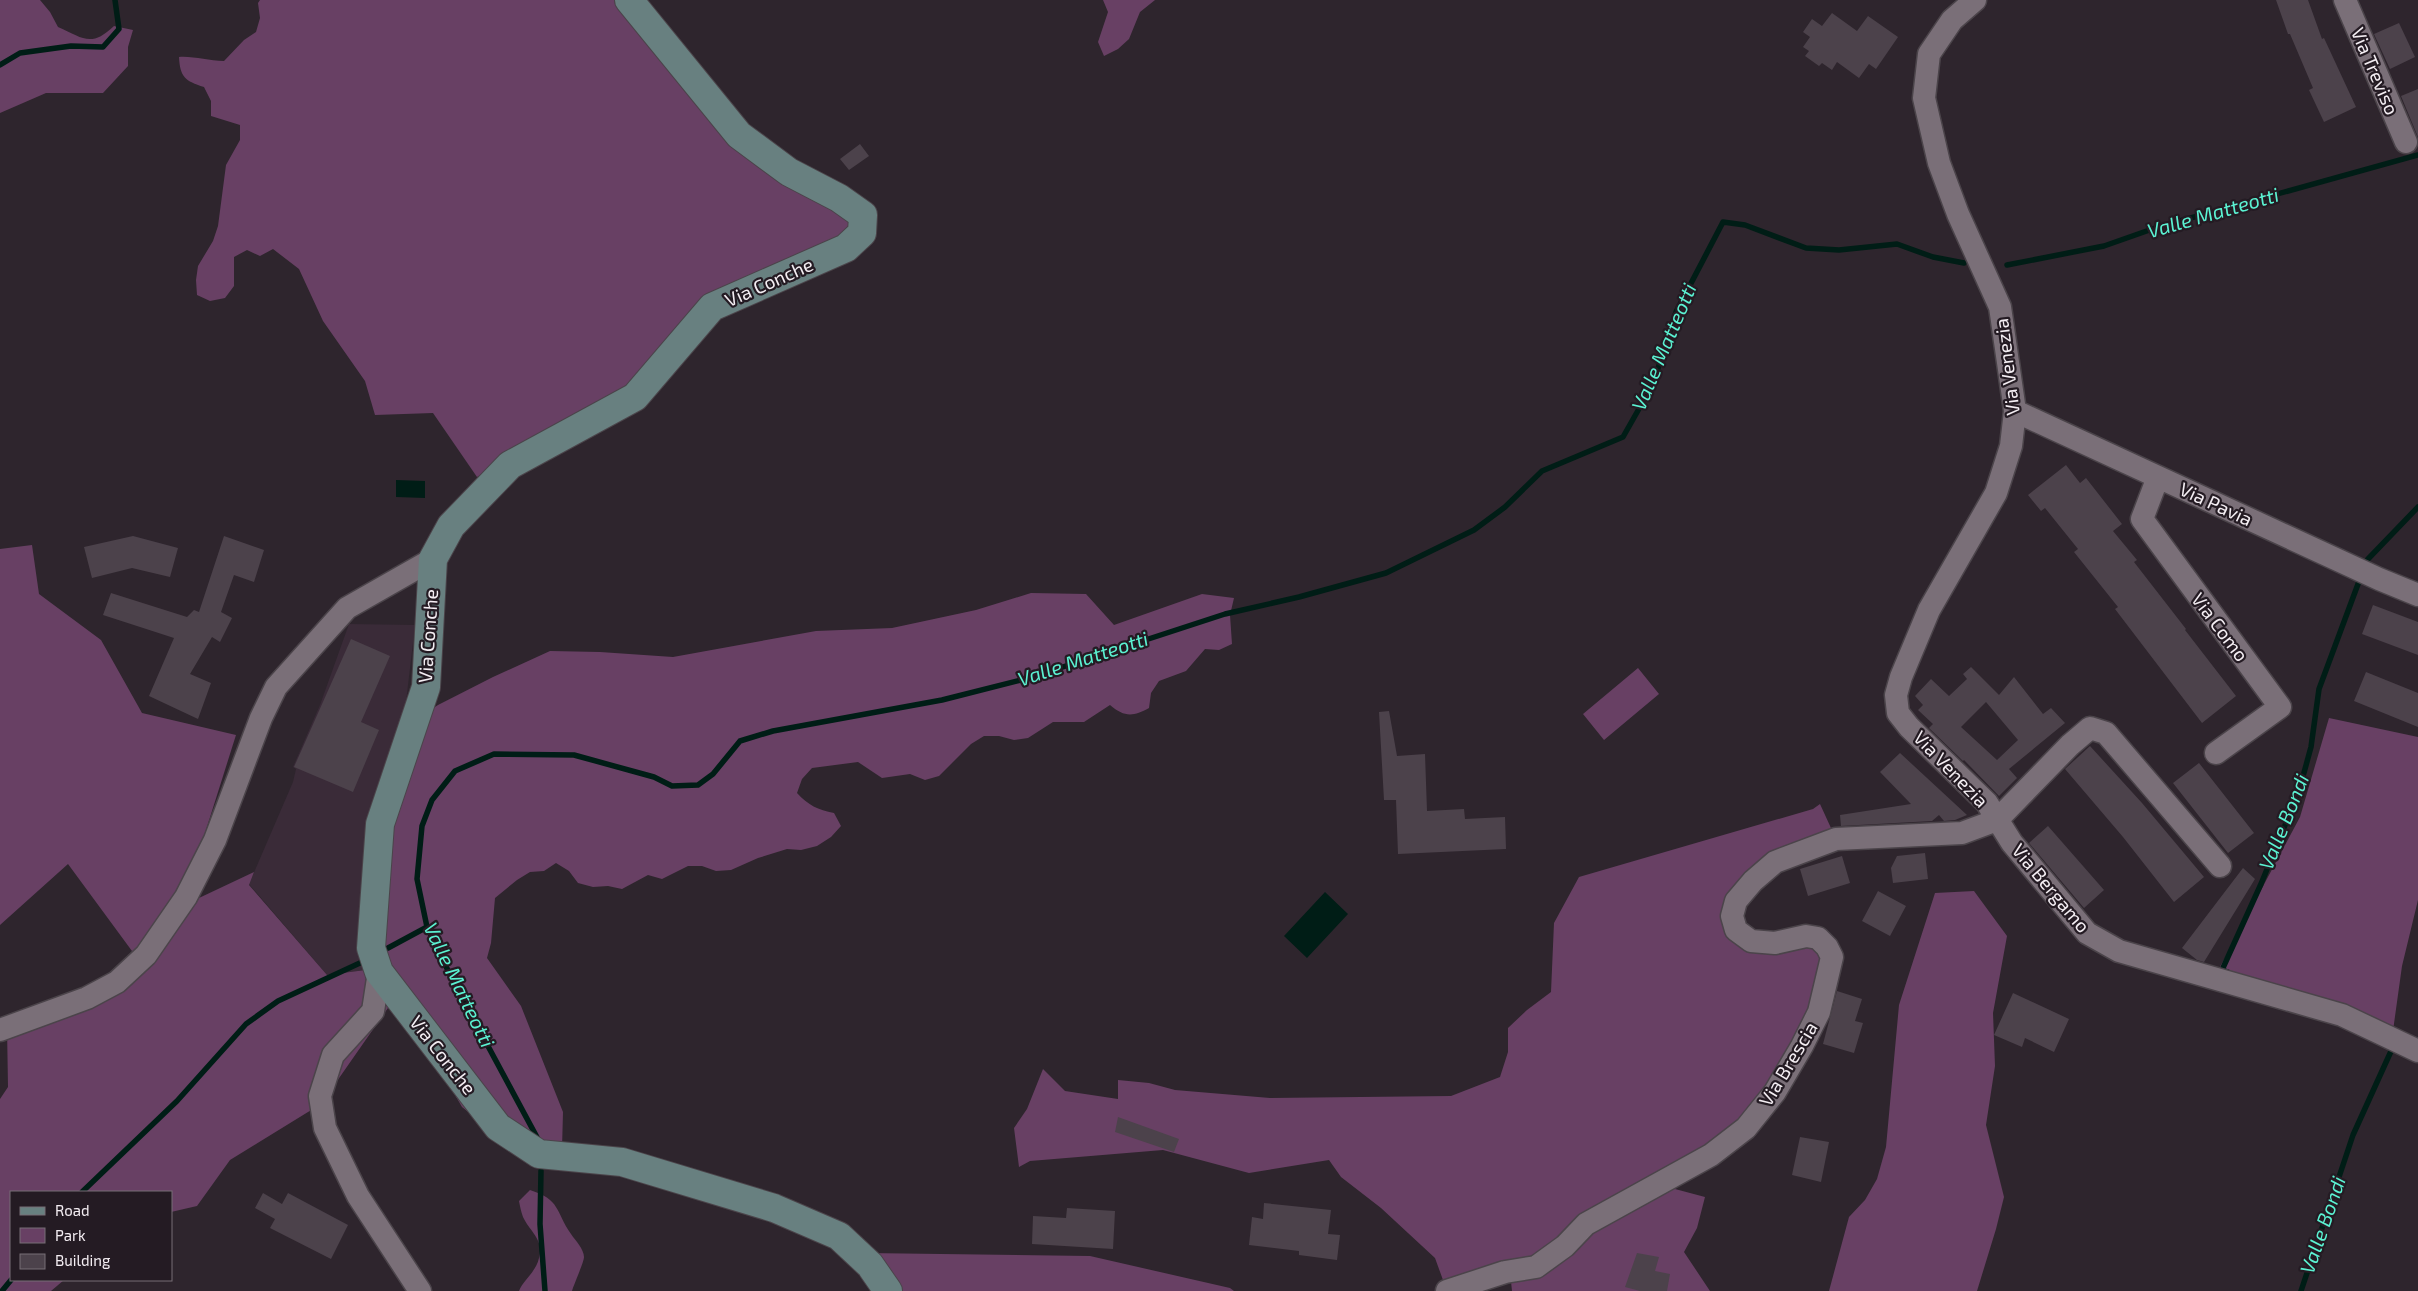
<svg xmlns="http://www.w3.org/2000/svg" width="2418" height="1291" viewBox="0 0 2418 1291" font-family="'Exo 2',sans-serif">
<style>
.built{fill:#3a2b38}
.green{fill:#684064}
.water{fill:#001d16}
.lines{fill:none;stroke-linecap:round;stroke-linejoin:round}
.stream{stroke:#001d16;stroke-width:5.5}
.building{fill:#4c424b;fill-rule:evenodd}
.street-casing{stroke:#4b444a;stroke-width:25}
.secondary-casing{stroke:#4b444a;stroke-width:30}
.street{stroke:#7a6f78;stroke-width:22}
.secondary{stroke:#688080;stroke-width:28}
.labels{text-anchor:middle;stroke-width:4.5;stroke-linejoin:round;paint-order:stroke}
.street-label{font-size:19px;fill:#f4eef3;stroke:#241b23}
.water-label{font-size:20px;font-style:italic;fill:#5bf2d2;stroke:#241b23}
</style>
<rect width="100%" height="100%" fill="#2e252d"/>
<path class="built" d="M 349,624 L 415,625 L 403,728 L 381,968 L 327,975 L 249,884 L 293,782 L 296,769 L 293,767 L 320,705 Z"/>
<path class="green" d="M 0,0 L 40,0 L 50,12 L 58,27 C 83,38 91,48 114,26 L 133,30 L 128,47 L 128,66 L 103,93 L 46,93 L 0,113 Z
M 260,0 L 624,0 L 708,99 L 851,212 L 851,236 L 728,301 L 628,390 L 477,477 L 433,413 L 375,415 L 365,381 L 323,321 L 299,269 L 273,249 L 260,256 L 247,250 L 234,257 L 234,286 L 225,298 L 210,301 L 197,295 L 196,280 L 198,266 L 213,241 L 218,226 L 226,165 L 240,140 L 240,125 L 211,116 L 211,101 L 204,87 C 185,81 180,77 179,57 C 194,56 208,61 224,61 L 244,40 L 256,32 L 260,18 L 258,3 Z
M 1103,0 L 1155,0 L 1140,12 L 1129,39 L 1118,49 L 1104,56 L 1098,42 L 1108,12 Z
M 32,545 L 39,594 L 101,640 L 142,713 L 236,735 L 182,906 L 254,872 L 249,885 L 327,975 L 381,968 L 370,942 L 403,728 L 438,705 L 493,677 L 550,651 L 600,652 L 673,657 L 816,631 L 892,628 L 976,610 L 1031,593 L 1086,594 L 1114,625 L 1202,594 L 1234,598 L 1230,615 L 1232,644 L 1219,650 L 1205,649 L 1186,671 L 1159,681 L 1151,693 L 1149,708 C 1133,717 1124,717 1110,705 L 1084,722 L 1053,722 L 1028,738 L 1014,740 L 999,736 L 984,736 L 971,744 L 939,776 L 925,780 L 910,774 L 882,778 L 858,762 L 812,768 L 802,779 L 797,793 C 808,805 818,810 834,813 L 841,826 L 831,837 L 817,846 L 801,850 L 787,849 L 758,858 L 731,870 L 716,871 L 702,866 L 688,866 L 662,879 L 648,875 L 622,889 L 608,886 L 593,887 L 578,883 L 569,871 L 556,863 L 544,871 L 530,872 L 517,880 L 495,898 L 491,943 L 487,958 L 521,1006 L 563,1112 L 562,1149 L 510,1146 L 462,1107 L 397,995 L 321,1104 L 230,1160 L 197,1206 L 171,1212 L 171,1192 L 11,1192 L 11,1280 L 64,1280 L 51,1291 L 0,1291 L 0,1099 L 8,1087 L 7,1027 L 143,966 L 68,864 L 0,925 L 0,549 Z
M 1638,668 L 1659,694 L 1604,740 L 1583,714 Z
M 2329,718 L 2418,737 L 2418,900 L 2402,966 L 2392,1038 L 2214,978 L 2300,817 Z
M 1820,804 L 1836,839 L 1753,881 L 1736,930 L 1806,936 L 1832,957 L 1775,1092 L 1660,1185 L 1705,1197 L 1697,1228 L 1684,1252 L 1710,1291 L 1512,1291 L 1510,1272 L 1447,1291 L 1435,1258 L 1381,1208 L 1341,1177 L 1329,1160 L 1249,1173 L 1163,1150 L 1030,1161 L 1019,1167 L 1014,1128 L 1027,1109 L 1043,1069 L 1065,1091 L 1118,1099 L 1118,1080 L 1149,1083 L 1175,1090 L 1270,1098 L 1451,1096 L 1500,1077 L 1508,1052 L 1508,1028 L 1527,1010 L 1551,992 L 1554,923 L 1579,877 L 1813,809 Z
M 1974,891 L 2007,936 L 1993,1013 L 1995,1066 L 1986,1125 L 2004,1197 L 1996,1229 L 1977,1291 L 1829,1291 L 1849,1217 L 1865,1200 L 1877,1179 L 1886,1147 L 1899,1005 L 1935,893 Z
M 530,1190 C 561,1200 555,1211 571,1234 C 575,1240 584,1249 584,1257 C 584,1262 574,1284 572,1291 L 519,1291 C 524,1279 536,1272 539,1258 C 544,1239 530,1232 523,1217 C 521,1212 520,1206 519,1201 Z
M 865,1253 L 1090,1256 L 1230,1288 L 1234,1291 L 873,1291 Z"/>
<path class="water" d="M 396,480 L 425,481 L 425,498 L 396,497 Z
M 1325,892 L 1348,914 L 1307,958 L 1284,936 Z"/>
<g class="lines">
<path class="stream" d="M 0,65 L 20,53 L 71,46 L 103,47 L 119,29 L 115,0
M 2007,265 L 2104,246 L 2158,227 L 2418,155
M 2364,567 L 2368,559 L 2418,507
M 388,948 L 427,927
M 2228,972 L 2222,970 L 2261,884 L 2299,791 L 2311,747 L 2319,689 L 2361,576
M 539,1141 L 453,981 L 427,927 L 417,879 L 422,826 L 432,800 L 455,771 L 494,754 L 574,755 L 654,777 L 672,786 L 698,785 L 713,774 L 740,741 L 773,731 L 942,700 L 1029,678 L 1225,614 L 1299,597 L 1386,573 L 1474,530 L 1505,507 L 1542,471 L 1623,437 L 1653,384 L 1676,312 L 1723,222 L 1745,225 L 1806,248 L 1839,250 L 1897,244 L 1933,257 L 1964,263
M 541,1171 L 540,1224 L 545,1291
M 82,1192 L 177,1101 L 246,1024 L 278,1001 L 362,962
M 2,1291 L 11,1280
M 2301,1291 L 2353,1135 L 2392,1049"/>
</g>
<path class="building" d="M 2276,0 L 2308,0 L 2322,39 L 2324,38 L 2356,107 L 2324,122 L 2309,90 L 2313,88 L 2290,34 L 2288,34 Z
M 1832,13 L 1857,31 L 1868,16 L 1898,37 L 1876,69 L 1869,64 L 1859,78 L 1837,62 L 1832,70 L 1822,63 L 1819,66 L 1805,56 L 1809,51 L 1803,47 L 1810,37 L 1803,32 L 1812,19 L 1822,26 Z
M 2399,23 L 2415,57 L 2390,69 L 2374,34 Z
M 2418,89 L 2418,137 L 2401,96 Z
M 860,144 L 869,156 L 849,170 L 840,159 Z
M 2066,465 L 2080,483 L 2086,478 L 2122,524 L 2113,531 L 2137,560 L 2134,562 L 2186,629 L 2185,630 L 2236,696 L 2202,723 L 2115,609 L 2118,607 L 2074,552 L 2078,549 L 2045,508 L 2041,511 L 2028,495 Z
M 133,536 L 178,548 L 170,577 L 132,568 L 92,578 L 84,547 Z
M 224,536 L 264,550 L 254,582 L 234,575 L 221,612 L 232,618 L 220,642 L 212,637 L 190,674 L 211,683 L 198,719 L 149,696 L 174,638 L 103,615 L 111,593 L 187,617 L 194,610 L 199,612 Z
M 2373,605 L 2418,622 L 2418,655 L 2362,634 Z
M 351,639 L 390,656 L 361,722 L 379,730 L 353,792 L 294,767 Z
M 1971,667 L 1999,695 L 2014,677 L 2043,714 L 2051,708 L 2065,723 L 2009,769 L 2017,778 L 1999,796 L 1964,760 L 1963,761 L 1929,728 L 1933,724 L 1918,710 L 1923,705 L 1915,696 L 1931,679 L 1949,696 L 1967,679 L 1963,674 ZM 1986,702 L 2018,740 L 1997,760 L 1961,727 Z
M 2366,672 L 2418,693 L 2418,727 L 2354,701 Z
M 1389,711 L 1397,756 L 1425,754 L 1427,811 L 1464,809 L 1465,819 L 1505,817 L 1506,849 L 1398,854 L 1396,800 L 1384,800 L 1379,712 Z
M 2090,746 L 2142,803 L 2204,877 L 2174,902 L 2123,837 L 2065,769 Z
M 1900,753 L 1967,815 L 1955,820 L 1944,821 L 1939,815 L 1932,821 L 1841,826 L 1840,815 L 1911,804 L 1880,772 Z
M 2199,763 L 2254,833 L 2228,853 L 2173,783 Z
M 2048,826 L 2104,890 L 2084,908 L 2029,843 Z
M 1925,853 L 1928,879 L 1893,883 L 1891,868 L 1897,856 Z
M 1842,856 L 1850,883 L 1808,896 L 1800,869 Z
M 2243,868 L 2255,879 L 2204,962 L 2197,960 L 2182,948 Z
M 1878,891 L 1906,906 L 1890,936 L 1862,921 Z
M 1837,991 L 1862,999 L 1855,1021 L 1863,1023 L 1854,1053 L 1823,1044 Z
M 2013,993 L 2069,1019 L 2054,1052 L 2025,1038 L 2022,1047 L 1994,1035 Z
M 1118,1117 L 1179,1139 L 1174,1152 L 1115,1132 Z
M 1800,1137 L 1829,1142 L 1821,1182 L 1792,1175 Z
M 263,1193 L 282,1204 L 288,1193 L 348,1225 L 331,1259 L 270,1228 L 275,1219 L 255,1208 Z
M 1264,1203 L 1331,1210 L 1328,1234 L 1340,1235 L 1337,1260 L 1299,1255 L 1299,1251 L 1249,1245 L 1252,1217 L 1263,1219 Z
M 1067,1208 L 1115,1211 L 1113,1249 L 1032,1244 L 1033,1216 L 1066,1218 Z
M 1637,1253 L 1659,1257 L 1655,1271 L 1670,1274 L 1667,1291 L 1640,1291 L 1625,1287 Z"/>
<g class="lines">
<g class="street-casing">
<path id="street" d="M 1975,0 L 1952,20 L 1929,54 L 1924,98 L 1939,163 L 1958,214 L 2000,307 L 2015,411 L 2011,446 L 1996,493 L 1929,610 L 1901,677 L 1896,695 L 1898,713 L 1909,727 L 1987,803 L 2012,843 L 2087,933 L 2119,951 L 2342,1015 L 2418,1051
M 2345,0 L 2406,142
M 2015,411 L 2379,579 L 2418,595
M 2158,477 L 2142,519 L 2280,707 L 2216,753
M 379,972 L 373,1011 L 333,1055 L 320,1096 L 325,1128 L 358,1196 L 420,1291
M 0,1030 L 87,998 L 117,982 L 146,955 L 186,897 L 215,840 L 261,718 L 276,687 L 347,608 L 433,559
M 1447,1291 L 1505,1272 L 1536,1267 L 1565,1246 L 1586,1224 L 1711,1155 L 1746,1128 L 1775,1092 L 1802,1046 L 1819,1012 L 1832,957 L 1827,947 L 1818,938 L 1806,936 L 1775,943 L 1751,941 L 1736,930 L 1732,916 L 1736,901 L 1753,881 L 1775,862 L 1836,839 L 1962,833 L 1997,820 L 2070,745 L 2090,728 L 2106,733 L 2220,866"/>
</g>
<g class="secondary-casing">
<path id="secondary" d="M 629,0 L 739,135 L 789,172 L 839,198 L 863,215 L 862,233 L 846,248 L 712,307 L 635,397 L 510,465 L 451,526 L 433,559 L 426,687 L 380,824 L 371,948 L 379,972 L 498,1127 L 539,1154 L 622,1162 L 774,1208 L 839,1236 L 870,1265 L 888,1291"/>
</g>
<use href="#street" class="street"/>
<use href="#secondary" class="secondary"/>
</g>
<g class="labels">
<g class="street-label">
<text transform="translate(2375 71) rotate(67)" y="7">Via Treviso</text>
<text transform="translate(769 282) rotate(-24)" y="7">Via Conche</text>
<text transform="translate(2007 367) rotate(-97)" y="7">Via Venezia</text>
<text transform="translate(2216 504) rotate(25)" y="7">Via Pavia</text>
<text transform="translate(2220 627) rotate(53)" y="7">Via Como</text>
<text transform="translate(428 636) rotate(-86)" y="7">Via Conche</text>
<text transform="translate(1951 769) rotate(46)" y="7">Via Venezia</text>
<text transform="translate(2051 888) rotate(50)" y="7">Via Bergamo</text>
<text transform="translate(443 1055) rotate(52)" y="7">Via Conche</text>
<text transform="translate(1788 1064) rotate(-59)" y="7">Via Brescia</text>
</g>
<g class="water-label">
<text transform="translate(2213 213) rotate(-16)" y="7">Valle Matteotti</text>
<text transform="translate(1664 347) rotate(-67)" y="7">Valle Matteotti</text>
<text transform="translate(1083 659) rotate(-18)" y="7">Valle Matteotti</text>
<text transform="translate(2284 822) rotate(-68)" y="7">Valle Bondi</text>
<text transform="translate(459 985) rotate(64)" y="7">Valle Matteotti</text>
<text transform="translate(2323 1225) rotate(-71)" y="7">Valle Bondi</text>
</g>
</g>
<rect x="10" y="1191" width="162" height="90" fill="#241b23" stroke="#776f76"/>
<rect x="20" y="1207" width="25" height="8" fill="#688080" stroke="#776f76"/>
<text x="55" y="1216" font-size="15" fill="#f4eef3">Road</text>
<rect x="20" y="1228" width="25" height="15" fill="#684064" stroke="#776f76"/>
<text x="55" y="1241" font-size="15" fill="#f4eef3">Park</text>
<rect x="20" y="1254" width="25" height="15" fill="#4c424b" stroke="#776f76"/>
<text x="55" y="1266" font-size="15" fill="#f4eef3">Building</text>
</svg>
